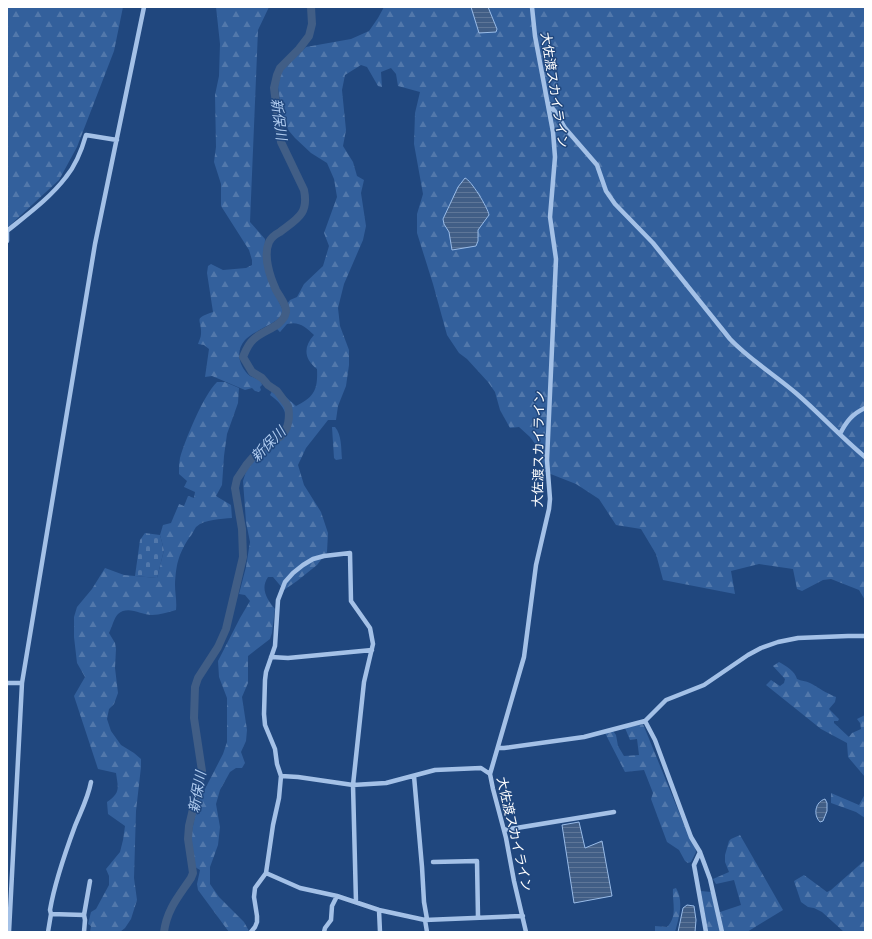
<svg xmlns="http://www.w3.org/2000/svg" width="872" height="939" viewBox="0 0 872 939" font-family="Cabin,'Noto Sans JP',sans-serif">
<style>
.forest{fill:url(#forest-firs)}
.cemetery{fill:url(#cemetery-stones)}
.water{fill:url(#water-rules);stroke:#98bbe8}
.lines{fill:none;stroke-linecap:round;stroke-linejoin:round}
.river{stroke:#415e86;stroke-width:8}
.minor{stroke:#a4c1e7;stroke-width:4.5}
.labels{text-anchor:middle;stroke-width:3;stroke-linejoin:round;paint-order:stroke}
.street-label{font-size:13px;fill:#fff;stroke:#20477e}
.water-label{font-size:14px;font-style:italic;fill:#afcbef;stroke:#20477e}
</style>
<defs>
<pattern id="forest-firs" width="22" height="20" patternUnits="userSpaceOnUse"><rect width="22" height="20" fill="#33609c"/><path d="M5 1l3.5 6h-7zM16 11l3.5 6h-7z" fill="#5278ab"/></pattern>
<pattern id="cemetery-stones" width="16" height="16" patternUnits="userSpaceOnUse"><rect width="16" height="16" fill="#33609c"/><path d="M2 7V4a2 2 0 0 1 4 0v3zM10 15v-3a2 2 0 0 1 4 0v3z" fill="#5278ab"/></pattern>
<pattern id="water-rules" width="6" height="5" patternUnits="userSpaceOnUse"><rect width="6" height="5" fill="#415e86"/><path d="M0 2.5h6" fill="none" stroke="#5e7698"/></pattern>
</defs>
<rect width="100%" height="100%" fill="#20477e"/>
<path class="forest" d="M 7,7 L 123,7 L 114,51 L 77,147 L 59,180 L 7,228 Z
M 216,7 L 269,7 L 258,30 L 250,222 L 265,239 C 264,265 271,287 283,310 L 281,316 L 277,320 C 270,325 250,334 245,340 C 235,351 239,367 250,376 C 254,378 258,379 261,381 L 262,385 L 260,387 L 261,390 L 259,392 L 255,391 L 252,388 L 245,390 L 212,376 L 205,377 L 209,349 L 204,345 L 198,344 C 199,341 201,337 201,334 C 202,319 192,319 213,312 L 207,273 L 208,266 L 211,264 L 223,270 L 246,268 L 252,265 L 252,260 L 249,250 L 221,206 L 221,184 L 214,162 L 216,147 L 215,95 L 219,76 L 220,44 Z
M 384,7 L 865,7 L 865,615 L 865,600 L 859,590 L 831,579 L 823,580 L 802,591 L 797,589 L 793,569 L 759,564 L 731,571 L 735,594 L 663,580 L 656,554 L 641,529 L 616,525 L 599,499 L 576,484 L 543,471 L 540,450 L 530,437 L 519,427 L 510,428 L 500,410 L 495,392 L 488,382 L 467,359 L 459,353 L 447,335 L 433,284 L 417,233 L 417,214 L 423,194 L 414,144 L 415,113 L 420,92 L 398,86 L 396,74 L 391,68 L 381,72 L 382,87 L 378,86 L 367,67 L 361,65 L 345,75 L 342,90 L 346,130 L 343,146 L 353,162 L 357,176 L 364,180 L 361,193 L 366,226 L 363,240 L 344,284 L 338,308 L 340,326 L 349,350 L 349,365 L 346,386 L 338,406 L 336,420 L 328,420 L 306,448 L 298,465 L 304,485 L 321,512 L 328,533 L 327,552 L 317,565 L 297,581 L 284,590 L 273,577 L 268,577 C 260,589 267,599 275,609 L 272,633 L 270,639 L 248,656 L 248,683 L 242,697 L 247,730 L 246,741 L 241,752 L 245,763 L 242,768 L 236,768 L 230,772 L 220,790 L 216,804 L 220,827 L 218,845 L 210,867 L 210,884 L 219,897 L 244,922 L 249,931 L 229,932 L 198,890 L 197,884 L 200,870 L 195,867 L 191,836 L 197,805 L 205,789 L 223,754 L 227,742 L 227,698 L 219,677 L 218,661 L 240,618 L 250,601 L 245,595 L 239,594 L 246,567 L 250,542 L 246,522 L 243,481 L 251,456 L 260,443 L 282,431 C 283,427 286,422 286,418 C 286,408 277,400 270,395 L 272,391 L 278,390 L 296,406 C 314,397 318,390 317,369 C 304,359 303,347 314,335 C 306,327 299,321 287,324 L 280,332 L 277,329 L 285,319 L 288,312 L 287,304 L 290,300 L 297,297 L 304,284 L 323,266 L 329,246 L 324,233 L 337,197 L 334,179 L 327,163 L 311,153 L 295,138 L 289,131 L 282,117 L 278,87 L 280,75 L 284,68 L 306,47 L 351,39 L 369,31 L 378,18 Z
M 217,382 L 225,382 L 239,388 L 238,403 L 227,434 L 224,456 L 222,485 L 216,496 L 231,505 L 232,518 C 221,519 205,519 196,527 C 194,530 192,535 189,538 C 178,555 176,565 175,585 C 175,593 177,601 176,610 C 168,612 160,615 152,615 C 141,615 128,605 118,614 C 114,618 112,627 109,633 L 115,643 L 116,649 L 115,668 L 118,693 L 114,704 L 109,709 L 107,719 L 111,731 L 121,745 L 134,753 L 141,759 L 141,767 L 136,811 L 134,878 L 137,900 L 131,919 L 125,928 L 120,932 L 90,932 L 91,926 L 88,924 L 91,912 L 96,909 L 109,885 L 109,876 L 106,869 L 120,852 L 123,840 L 125,826 L 108,814 L 107,802 C 121,792 118,788 116,773 L 98,769 L 74,696 L 85,677 L 77,663 L 74,637 L 74,617 L 77,607 L 92,589 L 105,568 L 124,575 L 157,578 L 164,550 L 160,535 L 163,525 L 171,523 L 179,504 L 184,506 L 188,496 L 194,498 L 195,492 L 184,487 L 187,481 L 179,474 C 179,469 179,463 180,458 C 185,440 204,394 217,382 Z
M 332,427 L 335,427 C 342,435 341,449 342,459 L 336,460 L 334,458 Z
M 779,662 C 786,666 795,671 797,679 C 801,681 806,681 810,683 C 819,688 826,693 836,697 L 835,702 L 829,709 L 839,719 L 838,721 L 834,721 L 834,723 L 849,737 L 852,733 L 861,729 L 860,723 L 857,719 L 865,715 L 865,777 L 848,757 L 847,743 L 821,729 L 766,685 L 771,680 L 780,686 L 784,683 L 785,679 L 773,666 Z
M 643,724 L 685,827 L 695,847 L 696,852 L 691,862 L 688,863 L 685,861 L 679,850 L 667,842 L 651,799 L 653,793 L 644,770 L 625,772 L 605,733 L 613,731 L 616,735 L 618,746 L 624,756 L 639,755 L 637,739 L 630,740 L 625,728 Z
M 831,793 L 859,805 L 865,794 L 865,818 L 856,812 L 831,803 Z
M 740,835 L 783,910 L 747,932 L 724,932 L 720,912 L 741,905 L 734,880 L 716,884 L 713,879 L 729,872 L 725,862 L 725,855 L 729,841 L 731,839 Z
M 865,860 L 865,932 L 844,932 L 822,912 L 814,908 L 808,907 L 801,902 L 794,881 L 804,875 L 827,892 L 831,890 Z
M 676,888 C 684,901 679,918 675,932 L 655,932 L 655,926 L 667,927 C 678,916 672,902 673,889 Z
M 701,891 L 711,892 L 720,932 L 708,932 Z"/>
<path class="cemetery" d="M 145,533 L 160,535 L 164,550 L 157,578 L 135,576 L 140,540 Z"/>
<path class="water" d="M 471,7 L 488,7 L 497,29 L 496,32 L 479,33 Z
M 465,178 C 471,180 488,208 489,215 L 478,230 L 478,241 L 476,246 L 452,250 L 449,232 L 444,224 L 443,219 L 458,187 Z
M 825,799 L 827,803 L 827,811 L 823,821 L 820,822 C 813,815 815,802 825,799 Z
M 579,822 L 585,848 L 602,841 L 612,896 L 574,903 L 562,825 Z
M 687,905 L 694,906 L 696,920 L 695,932 L 678,932 L 683,908 Z"/>
<g class="lines">
<path class="river" d="M 164,932 C 167,909 179,896 191,878 L 193,873 L 188,839 L 189,826 L 202,771 L 194,718 L 195,687 L 198,678 L 218,647 L 226,629 L 243,557 L 242,529 L 235,488 L 237,479 L 247,464 L 260,449 L 281,436 C 289,429 290,416 288,406 L 277,391 L 268,385 L 262,378 L 252,372 L 243,357 C 246,350 248,344 254,339 C 263,330 283,327 286,312 C 287,305 279,296 276,290 C 270,277 263,256 269,242 C 271,238 276,234 280,232 C 297,219 309,214 304,190 L 281,142 L 274,88 L 277,75 L 280,68 L 299,49 L 309,36 L 312,24 L 311,7"/>
<path class="minor" d="M 549,104 L 557,114 L 565,128 L 597,165 L 606,191 L 615,204 L 653,243 L 730,339 C 750,360 775,375 797,394 C 820,414 841,437 865,457
M 7,241 L 7,231 C 28,214 50,198 66,177 C 76,165 82,149 86,135 L 117,140
M 840,434 C 846,422 852,414 865,408
M 271,657 L 288,658 L 372,650
M 7,683 L 22,683
M 645,721 L 655,740 L 691,837 L 700,852 L 710,879 L 722,932
M 498,748 L 504,748 L 584,737 L 645,721 L 666,700 L 704,685 L 748,655 L 761,648 L 778,642 L 798,638 L 848,636 L 865,636
M 281,776 L 298,777 L 353,785 L 386,783 L 435,770 L 481,768 L 490,774
M 414,776 L 422,867 L 424,902 L 427,919
M 504,830 L 614,812
M 700,852 L 694,865 L 706,932
M 433,862 L 477,861 L 478,917
M 266,873 L 300,888 L 337,896 L 379,910 L 425,920 L 523,916
M 379,910 L 380,932
M 51,914 L 84,915 L 85,920 L 84,932
M 84,915 L 90,881
M 425,920 L 427,932
M 9,932 L 22,683 L 95,244 L 144,7
M 48,932 L 51,914 L 50,910 C 55,881 65,853 75,826 C 81,811 88,798 91,782
M 251,932 L 255,927 L 257,922 L 257,916 L 254,897 L 255,888 L 266,873 L 273,825 L 279,798 L 281,776 L 277,764 L 275,749 L 265,725 L 264,714 L 265,680 L 266,672 L 275,646 L 278,600 L 285,582 L 293,573 L 303,565 L 313,559 L 324,556 L 350,553 L 351,601 L 370,628 L 373,644 L 364,682 L 353,785 L 356,902
M 324,932 L 325,928 L 331,920 L 332,906 L 337,896
M 526,932 L 514,881 L 506,838 L 493,789 L 490,774 L 524,657 L 536,565 L 549,509 L 550,499 L 547,460 L 556,259 L 550,217 L 555,157 L 553,132 L 535,36 L 532,7"/>
</g>
<g class="labels">
<g class="street-label">
<text transform="translate(555 90) rotate(81)" y="5">大佐渡スカイライン</text>
<text transform="translate(538 449) rotate(-89)" y="5">大佐渡スカイライン</text>
<text transform="translate(515 834) rotate(77)" y="5">大佐渡スカイライン</text>
</g>
<g class="water-label">
<text transform="translate(279 119) rotate(82)" y="5">新保川</text>
<text transform="translate(268 444) rotate(-45)" y="5">新保川</text>
<text transform="translate(197 792) rotate(-80)" y="5">新保川</text>
</g>
</g>
<rect width="872" height="939" fill="none" stroke="#ffffff" stroke-width="16"/>
</svg>
